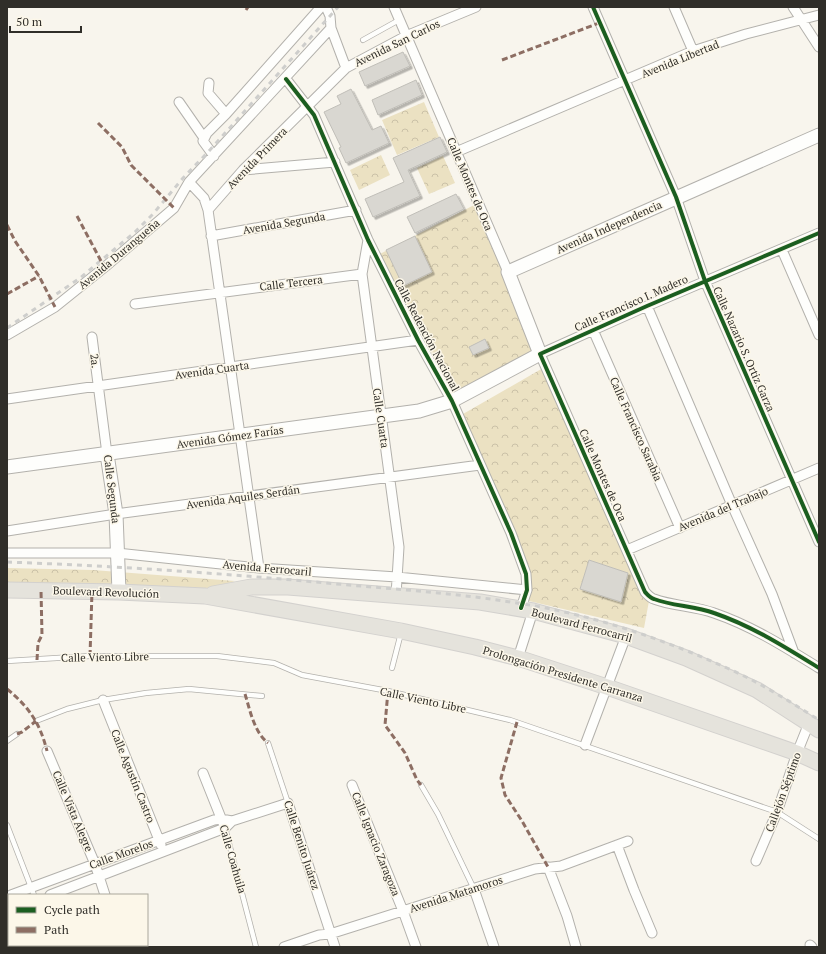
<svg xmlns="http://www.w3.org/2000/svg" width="826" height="954" viewBox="0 0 826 954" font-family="'PT Serif',serif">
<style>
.park{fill:url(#park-crowns)}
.building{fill:#d9d7d1;stroke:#c0beb8;filter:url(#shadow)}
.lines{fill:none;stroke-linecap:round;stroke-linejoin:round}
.lane-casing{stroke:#b3b1ac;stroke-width:6}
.street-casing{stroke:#b3b1ac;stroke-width:11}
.secondary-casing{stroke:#b3b1ac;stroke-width:15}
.primary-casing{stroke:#d3d1ce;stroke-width:17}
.lane{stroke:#fefefc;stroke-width:4.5}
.street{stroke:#fefefc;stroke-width:9}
.secondary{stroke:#fefefc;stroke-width:13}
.primary{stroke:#e5e3dc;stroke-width:15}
.rail{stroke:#cececc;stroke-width:3;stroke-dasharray:5 5;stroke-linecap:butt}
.quiet{stroke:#8d6e63;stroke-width:3;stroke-dasharray:6 3;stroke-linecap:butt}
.cycleway-casing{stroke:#fcf7e9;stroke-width:6}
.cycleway{stroke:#1b5e20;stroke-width:4}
.labels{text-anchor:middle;stroke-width:3;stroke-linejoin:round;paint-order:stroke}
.street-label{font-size:11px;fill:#302e29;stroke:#fcf7e9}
</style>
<defs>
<pattern id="park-crowns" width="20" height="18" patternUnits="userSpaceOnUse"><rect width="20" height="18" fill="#ebe1c2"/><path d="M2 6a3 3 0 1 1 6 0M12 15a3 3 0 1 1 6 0" fill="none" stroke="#cac1a7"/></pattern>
<filter id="shadow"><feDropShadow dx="2.5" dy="2.5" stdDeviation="0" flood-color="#0004"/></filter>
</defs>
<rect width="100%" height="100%" fill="#f8f5ed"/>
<path class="park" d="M 424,102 L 439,137 L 397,155 L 382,120 Z
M 381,155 L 390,175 L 359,190 L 350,170 Z
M 443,156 L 455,183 L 429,194 L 417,168 Z
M 476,204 L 537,353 L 452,398 L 378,255 Z
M 543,368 L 649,601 L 644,628 L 529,601 L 531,579 L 463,414 Z
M 7,568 L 93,570 L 235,581 L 206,591 L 7,586 Z"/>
<path class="building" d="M 403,52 L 410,66 L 365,86 L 359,72 Z
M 416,80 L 422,95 L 378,115 L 372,100 Z
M 351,89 L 372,130 L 381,126 L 389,143 L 346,163 L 339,148 L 341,147 L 324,112 L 341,104 L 337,96 Z
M 440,137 L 447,152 L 408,170 L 420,196 L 373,217 L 365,199 L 404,182 L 393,158 Z
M 456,194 L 464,209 L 415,233 L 407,217 Z
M 415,236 L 432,272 L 403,286 L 386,250 Z
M 485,339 L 489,348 L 473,355 L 469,347 Z
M 589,560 L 628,573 L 621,602 L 580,589 Z"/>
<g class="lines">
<g class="lane-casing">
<path id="lane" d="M 363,40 L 399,20
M 7,661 L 90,656 L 217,656 L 274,663 L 302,675 L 388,691 L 510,720 L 777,812 L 819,839
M 392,668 L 401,633
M 36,721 L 67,709 L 103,700 L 146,693 L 189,689 L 262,696
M 7,741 L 17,734
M 268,743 L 288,803
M 421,785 L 438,814 L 474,889
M 7,825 L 34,895
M 225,828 L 256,947
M 50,945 L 50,947"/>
</g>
<g class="street-casing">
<path id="street" d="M 326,7 L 330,16 L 331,28 L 346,68
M 394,7 L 508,272
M 593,7 L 676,197 L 705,281 L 819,542
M 674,7 L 693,51
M 793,7 L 819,47
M 286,79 L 314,115 L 368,240 L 418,340 L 452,401 L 511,533 L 526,574 L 527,590 L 521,608
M 209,83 L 208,93 L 226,114
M 179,102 L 204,138
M 456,152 L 693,51 L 746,34 L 819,15
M 214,156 L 203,141 L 207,133 L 226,114 L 321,7
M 243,170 L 335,162
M 189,182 L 204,198 L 208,210 L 259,568
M 208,210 L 243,170 L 346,68 L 406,36 L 476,7
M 819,233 L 647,306 L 540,354 L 645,592 C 648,595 650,598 654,599 C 672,606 695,606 714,613 C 752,626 785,647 819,668
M 211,236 L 356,210
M 368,240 L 362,274 L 399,547 L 396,595
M 782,250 L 819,335
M 135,304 L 362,274
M 647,306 L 732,505 L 772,594 L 794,653
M 593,330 L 680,528
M 7,335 L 55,307 L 106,266 L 174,208 L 189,182 L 331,28
M 92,337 L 107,454
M 7,399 L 418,340
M 7,531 L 116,514 L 480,465
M 627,550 L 819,468
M 7,553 L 117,553 L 259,568 L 397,577 L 527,590
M 518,658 L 533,611
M 103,700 L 161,845
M 585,745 L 626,636
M 47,751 L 95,864 L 105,895
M 203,773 L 223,823
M 352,785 L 403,911 L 416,947
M 617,845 L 634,890 L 652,933
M 756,861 L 777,812 L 797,753 L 809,723
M 548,867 L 567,916 L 576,947
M 474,889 L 494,947
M 11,895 L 214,820 L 221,819 L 232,821
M 50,895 L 225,828 L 232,821 L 288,803 L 335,947
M 7,911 L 9,911
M 120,945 L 121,947
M 810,945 L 812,947
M 284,947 L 319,935 L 330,934 L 535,869 L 561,866 L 628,841"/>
</g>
<g class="secondary-casing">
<path id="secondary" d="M 107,454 L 116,514 L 119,592
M 7,467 L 419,411 L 452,401 L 540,354 L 508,272 L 819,135"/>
</g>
<g class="primary-casing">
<path id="primary" d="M 7,590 L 119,592 L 205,596 L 401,631 L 475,647 L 518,658 L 607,687 L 797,753 L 819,763
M 213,594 L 251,587 L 288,587 L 480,602 L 533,611 L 626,636 L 686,658 L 757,690 L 819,730"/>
</g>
<use href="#lane" class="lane"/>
<use href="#street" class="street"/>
<use href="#secondary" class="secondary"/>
<use href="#primary" class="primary"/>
<path class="rail" d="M 7,328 L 80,278 L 135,232 L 153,214 L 183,178 L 209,151 L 338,7
M 7,562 C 114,566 220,573 326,583 C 392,589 458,593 523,604 C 593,615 663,639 727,668 C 759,682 789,701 819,720"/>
<path class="quiet" d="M 246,10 L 248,7
M 502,60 L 599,23
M 98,123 L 122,147 L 131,165 L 174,208
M 77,216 L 101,261 L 106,266
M 7,225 L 15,241 L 39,276 L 55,307
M 7,294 L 39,276
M 90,656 L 92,591
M 37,660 L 38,643 L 42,635 L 41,590
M 7,689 C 29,707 40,723 47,751
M 388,691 L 385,725 L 405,753 L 417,780 L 421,785
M 245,694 C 250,710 254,732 268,743
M 517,722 L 501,778 L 505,795 L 522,821 L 548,867
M 17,734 L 22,732 L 36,721"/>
<g class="cycleway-casing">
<path id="cycleway" d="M 593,7 L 676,197 L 705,281 L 819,542
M 286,79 L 314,115 L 368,240 L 418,340 L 452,401 L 511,533 L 526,574 L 527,590 L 521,608
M 819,233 L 647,306 L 540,354 L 645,592 C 648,595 650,598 654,599 C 672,606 695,606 714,613 C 752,626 785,647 819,668"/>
</g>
<use href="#cycleway" class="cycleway"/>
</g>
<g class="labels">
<g class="street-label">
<text transform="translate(397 43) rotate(-26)" y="4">Avenida San Carlos</text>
<text transform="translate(680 59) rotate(-22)" y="4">Avenida Libertad</text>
<text transform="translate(257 158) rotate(-46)" y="4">Avenida Primera</text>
<text transform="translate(470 184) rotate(67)" y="4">Calle Montes de Oca</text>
<text transform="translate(284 223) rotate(-10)" y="4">Avenida Segunda</text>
<text transform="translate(609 227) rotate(-24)" y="4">Avenida Independencia</text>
<text transform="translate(119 254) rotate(-40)" y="4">Avenida Durangueña</text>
<text transform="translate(291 283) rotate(-7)" y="4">Calle Tercera</text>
<text transform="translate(631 303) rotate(-24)" y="4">Calle Francisco I. Madero</text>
<text transform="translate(427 335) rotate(62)" y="4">Calle Redención Nacional</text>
<text transform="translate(744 349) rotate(66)" y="4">Calle Nazario S. Ortiz Garza</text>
<text transform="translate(95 361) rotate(83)" y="4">2a.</text>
<text transform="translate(212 370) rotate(-8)" y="4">Avenida Cuarta</text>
<text transform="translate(381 418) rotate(82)" y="4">Calle Cuarta</text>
<text transform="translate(636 429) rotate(66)" y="4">Calle Francisco Sarabia</text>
<text transform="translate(230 437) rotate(-8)" y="4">Avenida Gómez Farías</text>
<text transform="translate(603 475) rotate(66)" y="4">Calle Montes de Oca</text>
<text transform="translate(112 489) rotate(83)" y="4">Calle Segunda</text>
<text transform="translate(243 497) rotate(-8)" y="4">Avenida Aquiles Serdán</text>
<text transform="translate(723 509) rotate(-23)" y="4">Avenida del Trabajo</text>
<text transform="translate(267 568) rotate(5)" y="4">Avenida Ferrocaril</text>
<text transform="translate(106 592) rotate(2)" y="4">Boulevard Revolución</text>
<text transform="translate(582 625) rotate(15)" y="4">Boulevard Ferrocarril</text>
<text transform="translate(105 657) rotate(-1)" y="4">Calle Viento Libre</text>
<text transform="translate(563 674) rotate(17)" y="4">Prolongación Presidente Carranza</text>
<text transform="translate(423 700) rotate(12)" y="4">Calle Viento Libre</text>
<text transform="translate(133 776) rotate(68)" y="4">Calle Agustín Castro</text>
<text transform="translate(783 792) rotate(-70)" y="4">Callejón Séptimo</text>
<text transform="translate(73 811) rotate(67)" y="4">Calle Vista Alegre</text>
<text transform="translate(376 844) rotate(68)" y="4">Calle Ignacio Zaragoza</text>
<text transform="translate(302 845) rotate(72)" y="4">Calle Benito Juárez</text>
<text transform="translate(121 854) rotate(-20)" y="4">Calle Morelos</text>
<text transform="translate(233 859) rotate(74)" y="4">Calle Coahuila</text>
<text transform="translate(456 894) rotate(-18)" y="4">Avenida Matamoros</text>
</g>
</g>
<rect width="826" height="954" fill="none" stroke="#302e29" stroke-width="16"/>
<rect x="8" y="894" width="140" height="52" fill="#fcf7e9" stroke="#aaa79c"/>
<rect x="16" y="907" width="20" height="6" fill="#1b5e20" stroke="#aaa79c"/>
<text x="44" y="914" font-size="12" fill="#302e29">Cycle path</text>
<rect x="16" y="927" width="20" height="6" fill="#8d6e63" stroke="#aaa79c"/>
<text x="44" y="934" font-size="12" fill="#302e29">Path</text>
<path d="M10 26v6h71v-6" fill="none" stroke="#302e29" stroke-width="2"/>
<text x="16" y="26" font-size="12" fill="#302e29" stroke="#fcf7e9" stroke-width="3" paint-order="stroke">50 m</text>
</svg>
